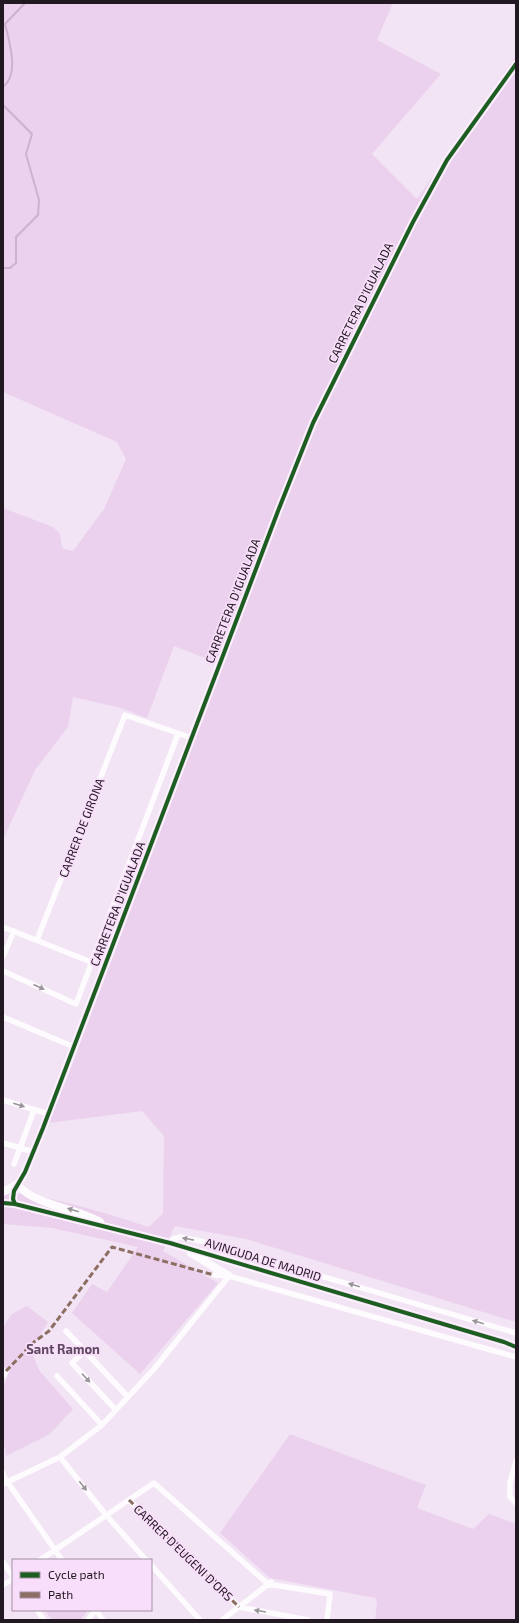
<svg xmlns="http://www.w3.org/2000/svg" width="519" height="1623" viewBox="0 0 519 1623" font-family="'Exo 2',sans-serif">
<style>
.green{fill:#ebd1ed}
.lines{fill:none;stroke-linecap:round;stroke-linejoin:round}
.stream{stroke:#ceb0d0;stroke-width:2}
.street{stroke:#fdfbfd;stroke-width:5.5}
.secondary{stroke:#fdfbfd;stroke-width:8}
.quiet{stroke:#8d6e63;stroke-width:3;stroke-dasharray:6 3;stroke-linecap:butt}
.cycleway-casing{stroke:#f8defa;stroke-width:6}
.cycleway{stroke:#1b5e20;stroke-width:4}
.oneway{fill:#9a959a}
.labels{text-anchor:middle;stroke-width:3.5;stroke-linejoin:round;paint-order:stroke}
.street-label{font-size:12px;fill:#211821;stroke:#f8defa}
.neighbourhood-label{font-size:13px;font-weight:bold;fill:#604a61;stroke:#f8defa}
</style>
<rect width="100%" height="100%" fill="#f2e4f4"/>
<path class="green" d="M 3,3 L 393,3 L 377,40 L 441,74 L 372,154 L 417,199 L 516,56 L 516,1322 L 246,1239 L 175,1226 L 163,1251 L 218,1283 L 140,1374 L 72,1313 L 92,1284 L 107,1292 L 138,1247 L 52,1228 L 3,1224 L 3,1192 C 54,1196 101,1212 149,1227 L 163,1213 L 164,1136 L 142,1111 L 48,1123 L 67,1078 L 223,665 L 174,646 L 147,718 L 121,708 L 73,697 L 68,727 L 35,770 L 3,840 L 3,508 L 53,527 L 60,534 L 62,548 L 73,551 L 104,509 L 126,459 L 117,442 L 3,392 Z
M 27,1306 L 48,1322 L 31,1350 L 39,1370 L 73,1409 L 50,1434 L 6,1456 L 3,1439 L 3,1387 L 9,1373 L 5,1367 L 3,1370 L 3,1327 L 12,1314 Z
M 290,1434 L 426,1485 L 417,1508 L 473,1529 L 489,1514 L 516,1524 L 516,1620 L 375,1620 L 377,1603 L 375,1598 L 270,1578 L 220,1533 Z
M 45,1610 L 85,1610 L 87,1612 L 80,1620 L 52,1620 Z"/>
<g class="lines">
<path class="stream" d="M 3,87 C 20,74 9,41 5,24 L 25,3
M 3,105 L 32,134 L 26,154 L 39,200 L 38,215 L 16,237 L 16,263 L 10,268 L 3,268"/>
<path class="street" d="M 3,927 L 91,962
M 37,940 L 125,715 L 192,738
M 3,957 L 14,931
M 3,971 L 76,1004 L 178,734
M 3,1017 L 74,1047
M 3,1100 L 48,1114
M 3,1143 L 34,1152
M 14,1164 L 34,1110
M 170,1243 L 173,1239 L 180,1237 L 201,1241 L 516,1333
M 214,1275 L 229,1276 L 516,1357
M 66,1331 L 128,1397
M 85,1351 L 72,1363 L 116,1410
M 3,1376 L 6,1371
M 57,1376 L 102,1425
M 60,1457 L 106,1515 L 146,1560
M 516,1461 L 510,1483 L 510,1497 L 516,1503
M 3,1473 L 4,1477 L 62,1560
M 3,1484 L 60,1457 L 102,1425 L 154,1369 L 229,1276
M 129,1500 L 239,1607 L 308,1620
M 40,1560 L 154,1483 L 268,1584 L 330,1594 L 327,1620
M 3,1562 L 13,1577
M 151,1565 L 200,1620
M 3,1585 L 13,1579
M 37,1610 L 44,1620
M 96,1610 L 103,1620
M 88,1620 L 95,1610
M 222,1620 L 271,1582"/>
<path class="secondary" d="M 22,1189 C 38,1205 78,1209 100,1222
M 3,1192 L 16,1185
M 3,1203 L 15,1204 L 170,1243 L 504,1342 L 516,1347
M 15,1204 L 13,1199 L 14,1191 L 25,1172 L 43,1128 L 278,511 L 313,423 L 413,222 L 447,160 L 516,64
M 191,1253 L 229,1276"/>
<path class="quiet" d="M 6,1371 L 34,1342 L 49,1331 L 112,1247 L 214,1275
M 129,1500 L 239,1607"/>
<g class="cycleway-casing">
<path id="cycleway" d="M 3,1203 L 15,1204 L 170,1243 L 504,1342 L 516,1347
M 15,1204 L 13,1199 L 14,1191 L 25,1172 L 43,1128 L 278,511 L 313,423 L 413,222 L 447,160 L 516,64"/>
</g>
<use href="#cycleway" class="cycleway"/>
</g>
<defs><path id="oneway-solid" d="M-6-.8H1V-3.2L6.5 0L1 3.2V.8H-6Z"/></defs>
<g class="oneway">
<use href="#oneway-solid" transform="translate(39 987) rotate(24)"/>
<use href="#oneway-solid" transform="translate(19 1105) rotate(17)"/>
<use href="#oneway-solid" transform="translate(73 1210) rotate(-162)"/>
<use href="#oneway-solid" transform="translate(188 1239) rotate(-169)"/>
<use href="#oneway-solid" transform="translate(354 1285) rotate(-164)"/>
<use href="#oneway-solid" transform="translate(478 1322) rotate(-164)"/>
<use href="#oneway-solid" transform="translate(86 1378) rotate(47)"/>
<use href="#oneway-solid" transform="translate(83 1486) rotate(52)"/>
<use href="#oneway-solid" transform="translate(260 1611) rotate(-170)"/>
</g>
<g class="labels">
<g class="street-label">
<text transform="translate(361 303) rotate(-64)" y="4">CARRETERA D'IGUALADA</text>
<text transform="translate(233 601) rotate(-69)" y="4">CARRETERA D'IGUALADA</text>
<text transform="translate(82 828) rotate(-69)" y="4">CARRER DE GIRONA</text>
<text transform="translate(118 904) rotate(-69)" y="4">CARRETERA D'IGUALADA</text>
<text transform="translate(263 1260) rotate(17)" y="4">AVINGUDA DE MADRID</text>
<text transform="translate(183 1553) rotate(44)" y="4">CARRER D'EUGENI D'ORS</text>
</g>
<g class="neighbourhood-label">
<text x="63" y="1354">Sant Ramon</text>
</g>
</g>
<rect width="519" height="1623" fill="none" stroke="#211821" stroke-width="8"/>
<rect x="12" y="1559" width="140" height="52" fill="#f8defa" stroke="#a28fa3"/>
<rect x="20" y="1572" width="20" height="6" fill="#1b5e20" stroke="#a28fa3"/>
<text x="48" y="1579" font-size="12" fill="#211821">Cycle path</text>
<rect x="20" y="1592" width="20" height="6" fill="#8d6e63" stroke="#a28fa3"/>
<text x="48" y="1599" font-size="12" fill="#211821">Path</text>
</svg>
